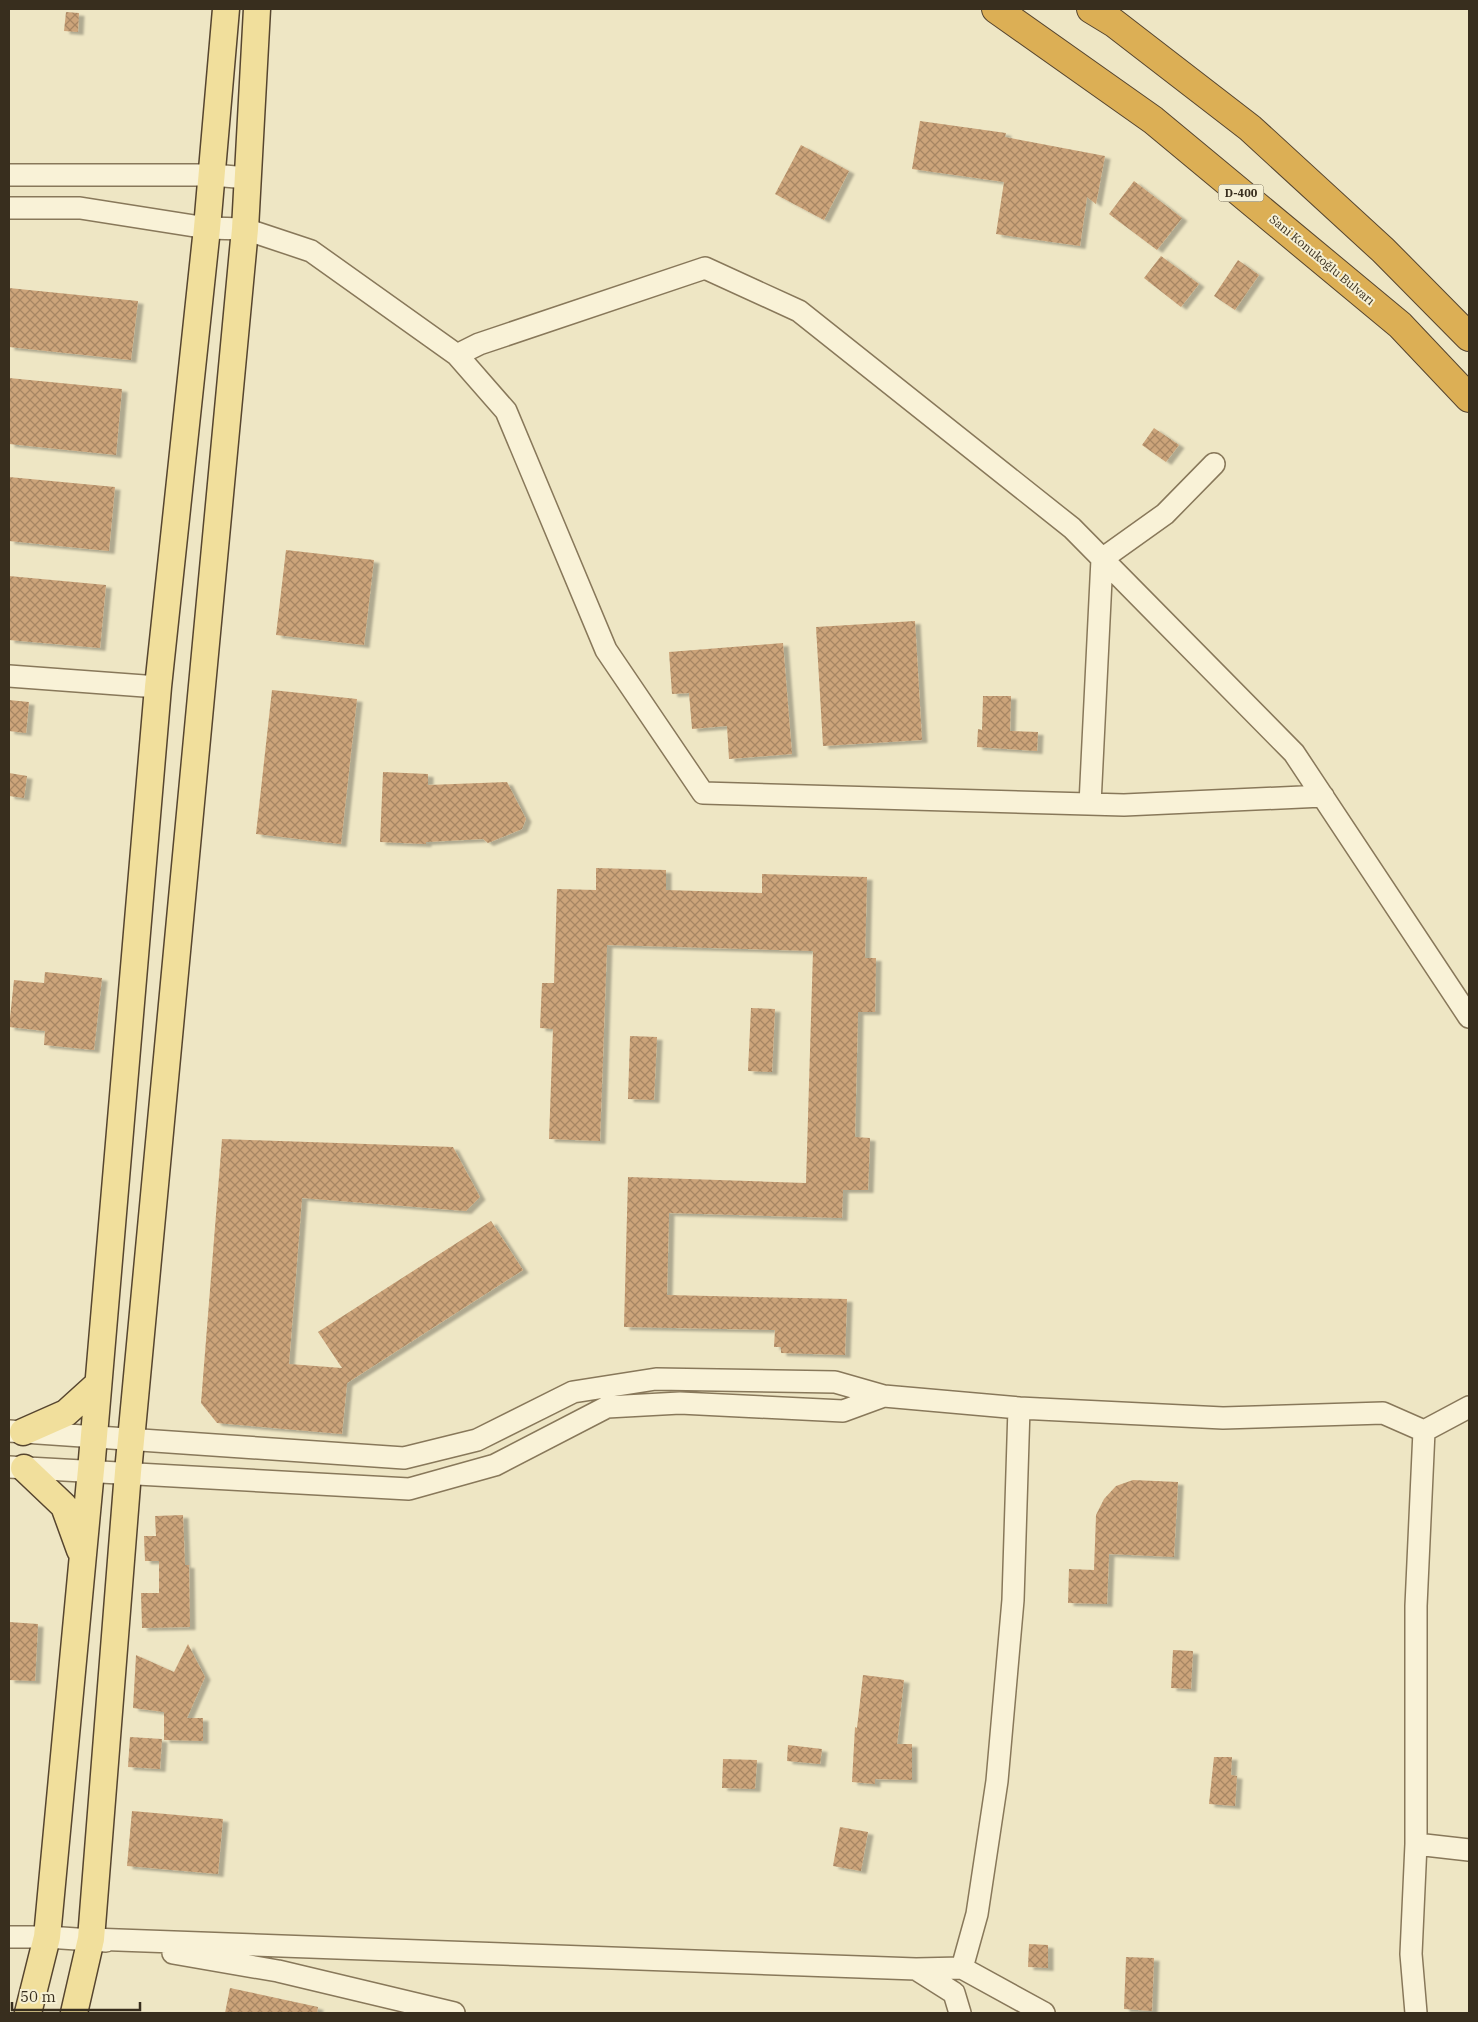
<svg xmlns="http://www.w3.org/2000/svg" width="1478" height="2022" viewBox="0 0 1478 2022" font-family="'IBM Plex Serif',serif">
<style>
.building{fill:url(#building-cross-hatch);filter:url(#shadow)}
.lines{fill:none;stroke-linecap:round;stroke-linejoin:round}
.minor-casing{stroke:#88785a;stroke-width:24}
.major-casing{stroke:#56452f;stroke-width:29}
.highway-casing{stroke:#56452f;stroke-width:30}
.minor{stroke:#f9f2d7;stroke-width:21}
.major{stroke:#f1df9c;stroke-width:26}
.highway{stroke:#dcaf55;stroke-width:28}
.labels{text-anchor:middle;stroke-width:4;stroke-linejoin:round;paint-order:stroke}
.shield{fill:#f5efd3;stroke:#716854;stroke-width:1}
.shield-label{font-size:11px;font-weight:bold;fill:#382e1e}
.street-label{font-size:12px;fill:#382e1e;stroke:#f5efd3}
</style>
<defs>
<pattern id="building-cross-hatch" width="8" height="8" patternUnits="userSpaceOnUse" patternTransform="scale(1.25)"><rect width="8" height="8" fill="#cca47a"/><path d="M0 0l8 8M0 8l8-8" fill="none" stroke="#a78663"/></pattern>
<filter id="shadow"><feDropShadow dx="5.5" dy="3" stdDeviation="1" flood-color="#0004"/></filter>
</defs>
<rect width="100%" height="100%" fill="#eee6c4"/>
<path class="building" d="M 66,12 L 79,13 L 78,32 L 64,31 Z
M 920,121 L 1006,133 L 1005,137 L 1105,156 L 1096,204 L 1087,197 L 1080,246 L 996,234 L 1004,182 L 912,169 Z
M 801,145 L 849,171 L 824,220 L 775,194 Z
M 1134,181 L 1182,218 L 1157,250 L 1109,214 Z
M 1161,256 L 1199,284 L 1181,307 L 1144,278 Z
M 1238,260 L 1259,275 L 1235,310 L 1214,296 Z
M 9,288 L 138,301 L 131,360 L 9,347 Z
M 9,378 L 122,389 L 116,455 L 9,444 Z
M 1154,428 L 1179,445 L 1166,462 L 1142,445 Z
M 9,477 L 115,487 L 109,551 L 9,541 Z
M 286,550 L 374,560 L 364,645 L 276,635 Z
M 9,576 L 106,585 L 100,648 L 9,640 Z
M 915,621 L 922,740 L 823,746 L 816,627 Z
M 783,643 L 792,754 L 729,759 L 727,726 L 692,729 L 689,693 L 672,694 L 669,652 Z
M 272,690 L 357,699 L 341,844 L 256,834 Z
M 983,696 L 1011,696 L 1010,731 L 1038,732 L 1037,751 L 977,747 L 978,729 L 982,730 Z
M 9,700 L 29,702 L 26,733 L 9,731 Z
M 383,772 L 428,774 L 428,785 L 507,782 L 526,819 L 522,829 L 488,843 L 483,839 L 426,842 L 426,844 L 380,842 Z
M 9,773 L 27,776 L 24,798 L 9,796 Z
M 596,868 L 666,870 L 666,890 L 762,893 L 762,874 L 867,877 L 865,958 L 876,958 L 875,1012 L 858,1012 L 855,1137 L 870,1138 L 868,1190 L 843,1190 L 842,1218 L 669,1213 L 667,1295 L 847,1299 L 845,1355 L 781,1353 L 781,1347 L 774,1347 L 775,1330 L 624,1327 L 628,1177 L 806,1183 L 813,951 L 607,945 L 600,1141 L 549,1139 L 553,1029 L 540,1028 L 542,983 L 554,983 L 557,889 L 596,890 Z
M 45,972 L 102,978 L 94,1050 L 44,1045 L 45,1031 L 9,1027 L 14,980 L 44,983 Z
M 751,1008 L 775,1009 L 772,1072 L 748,1071 Z
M 630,1036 L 657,1037 L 654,1100 L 628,1099 Z
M 222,1139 L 453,1147 L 480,1197 L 466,1211 L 302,1198 L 289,1364 L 342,1368 L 318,1332 L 491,1221 L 523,1270 L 347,1383 L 342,1434 L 217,1423 L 201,1403 Z
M 1133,1480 L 1178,1482 L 1174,1557 L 1109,1554 L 1107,1604 L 1068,1603 L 1069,1569 L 1094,1570 L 1096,1515 L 1104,1499 L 1116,1486 Z
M 183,1515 L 185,1565 L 189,1565 L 190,1627 L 142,1628 L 141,1593 L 159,1593 L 159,1561 L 145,1561 L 144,1536 L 156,1536 L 155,1516 Z
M 9,1622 L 38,1624 L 35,1681 L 9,1680 Z
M 188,1644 L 205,1677 L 187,1718 L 203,1718 L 203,1741 L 164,1740 L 164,1712 L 133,1708 L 136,1655 L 174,1672 Z
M 1173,1650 L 1193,1651 L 1191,1689 L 1171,1688 Z
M 863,1675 L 904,1680 L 897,1744 L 912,1744 L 912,1780 L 875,1779 L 875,1784 L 852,1782 L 855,1727 L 857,1728 Z
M 130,1737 L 162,1739 L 160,1769 L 128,1767 Z
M 788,1745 L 822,1749 L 820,1764 L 787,1761 Z
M 1214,1757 L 1232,1757 L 1231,1775 L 1237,1776 L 1235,1806 L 1209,1804 Z
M 723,1759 L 757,1760 L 755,1789 L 722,1788 Z
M 132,1811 L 223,1819 L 218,1874 L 127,1866 Z
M 840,1827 L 868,1832 L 861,1871 L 833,1866 Z
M 1029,1944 L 1048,1945 L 1048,1968 L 1028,1967 Z
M 1126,1957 L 1154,1958 L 1152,2011 L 1124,2009 Z
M 230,1988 L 318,2007 L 317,2013 L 225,2013 Z"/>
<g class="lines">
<g class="minor-casing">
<path id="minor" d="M 9,175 L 212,175 L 248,178
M 9,208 L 80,208 L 207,228 L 245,229 L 311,251 L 457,355 L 506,411 L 606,650 L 703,793 L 1124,805 L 1323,796
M 457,355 L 479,344 L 705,268 L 799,311 L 1072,528 L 1294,753 L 1469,1017
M 9,676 L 158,687
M 1090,804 L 1102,559 L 1165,514 L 1214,464
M 1019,1408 L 1223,1418 L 1383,1413 L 1424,1431 L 1416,1606 L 1416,1844 L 1411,1954 L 1416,2013
M 9,1431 L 404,1458 L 477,1440 L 573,1392 L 656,1379 L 835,1382 L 884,1396 L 1019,1408 L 1013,1600 L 997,1781 L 977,1914 L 962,1968
M 1424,1431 L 1469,1407
M 9,1467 L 409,1489 L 495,1465 L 607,1407 L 680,1403 L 843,1411 L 884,1396
M 1416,1844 L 1469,1850
M 9,1937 L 47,1937 L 106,1941
M 91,1939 L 916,1969 L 962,1968 L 1044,2013
M 173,1953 L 278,1971 L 454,2013
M 916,1969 L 954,1993 L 960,2013"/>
</g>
<g class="major-casing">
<path id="major" d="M 23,1432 L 66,1413 L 98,1384
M 24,1468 L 64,1506 L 80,1550
M 28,2013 L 47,1937 L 92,1459 L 158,687 L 207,228 L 226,9
M 74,2013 L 91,1939 L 128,1472 L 245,229 L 257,9"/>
</g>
<g class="highway-casing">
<path id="highway" d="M 996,9 L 1153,120 L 1400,325 L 1469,398
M 1091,9 L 1114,23 L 1250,128 L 1383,250 L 1469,337"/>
</g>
<use href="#minor" class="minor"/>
<use href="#major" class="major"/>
<use href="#highway" class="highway"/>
</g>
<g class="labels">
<rect class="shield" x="1218.5" y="184.5" width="45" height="17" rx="4"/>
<g class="shield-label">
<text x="1241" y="197">D-400</text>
</g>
<g class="street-label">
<text transform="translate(1322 260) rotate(40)" y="4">Sani Konukoğlu Bulvarı</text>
</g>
</g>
<rect width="1478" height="2022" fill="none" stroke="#382e1e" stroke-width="20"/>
<path d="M12 2002v8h128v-8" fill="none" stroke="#382e1e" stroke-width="2.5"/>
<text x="20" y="2002" font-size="15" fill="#382e1e" stroke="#f5efd3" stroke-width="4" paint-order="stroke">50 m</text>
</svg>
